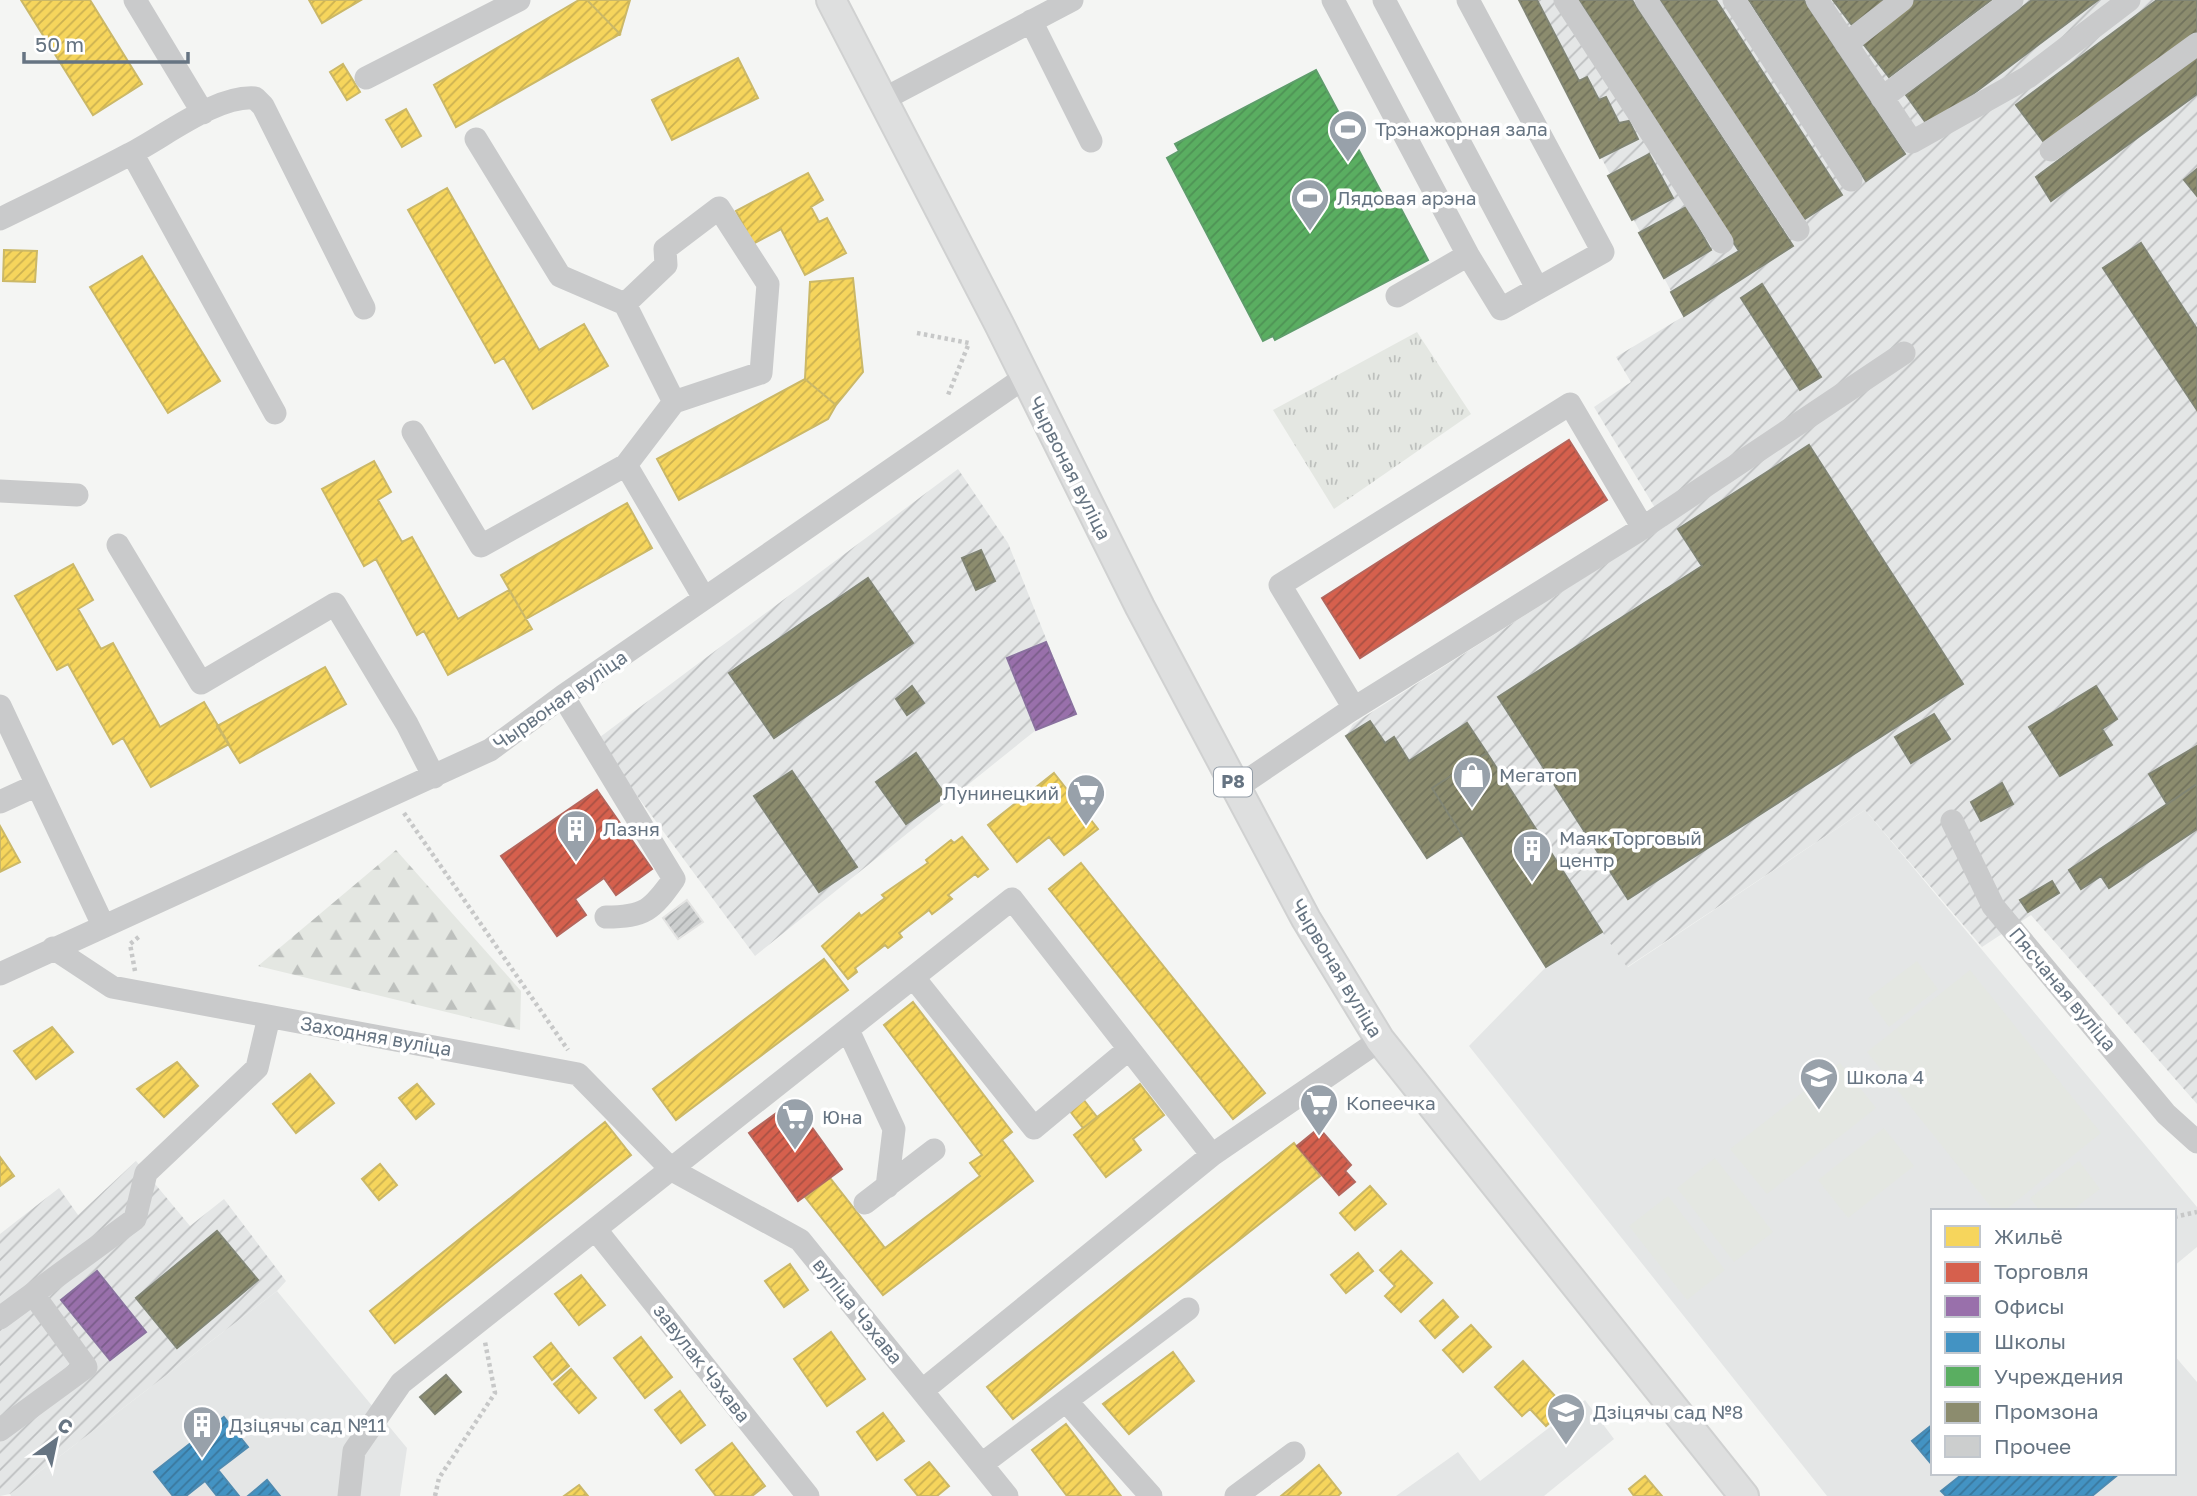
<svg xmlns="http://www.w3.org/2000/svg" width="2197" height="1496" viewBox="0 0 2197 1496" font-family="'Golos Text',sans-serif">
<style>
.built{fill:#e4e6e6}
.industrial{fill:url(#industrial-furrows)}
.forest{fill:url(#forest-firs)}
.park{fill:url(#park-tufts)}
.pitch{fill:#e4e7e2}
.homes{fill:url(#homes-hatch);stroke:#cbb867;stroke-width:2}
.shops{fill:url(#shops-hatch);stroke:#b4665d;stroke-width:2}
.offices{fill:url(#offices-hatch);stroke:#8a719f;stroke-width:2}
.schools{fill:url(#schools-hatch);stroke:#4e8ab0;stroke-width:2}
.public{fill:url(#public-hatch);stroke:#5e9d6b;stroke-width:2}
.industry{fill:url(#industry-hatch);stroke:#818574;stroke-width:2}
.building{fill:url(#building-hatch);stroke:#e4e4e3;stroke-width:2}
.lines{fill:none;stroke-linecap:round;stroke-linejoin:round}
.major-casing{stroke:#d0d1d1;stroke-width:32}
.path{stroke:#c7c8c8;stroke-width:4.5;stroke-dasharray:3.5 3.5;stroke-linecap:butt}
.minor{stroke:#c9cacb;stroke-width:23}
.major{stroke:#dedfdf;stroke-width:28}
.labels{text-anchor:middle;stroke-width:7;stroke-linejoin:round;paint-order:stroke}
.shield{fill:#fff;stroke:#949ea8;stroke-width:2}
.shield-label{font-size:18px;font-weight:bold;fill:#667482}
.poi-label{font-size:19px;fill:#667482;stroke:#fff;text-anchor:start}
.street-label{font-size:19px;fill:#667482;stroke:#fff}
</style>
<defs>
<pattern id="industrial-furrows" width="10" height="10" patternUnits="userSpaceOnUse" patternTransform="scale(1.75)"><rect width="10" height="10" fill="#e4e6e6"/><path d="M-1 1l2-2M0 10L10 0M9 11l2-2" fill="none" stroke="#bdbfc0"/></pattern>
<pattern id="forest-firs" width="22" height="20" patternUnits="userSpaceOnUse" patternTransform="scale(1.75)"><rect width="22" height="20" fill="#e4e7e2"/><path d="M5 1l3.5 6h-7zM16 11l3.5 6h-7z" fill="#bdc0bd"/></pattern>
<pattern id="park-tufts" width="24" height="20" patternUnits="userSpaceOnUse" patternTransform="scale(1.75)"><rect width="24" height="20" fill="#e4e7e2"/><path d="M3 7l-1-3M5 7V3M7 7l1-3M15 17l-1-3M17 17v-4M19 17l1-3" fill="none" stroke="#bdc0bd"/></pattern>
<pattern id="homes-hatch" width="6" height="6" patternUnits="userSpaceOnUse" patternTransform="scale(1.75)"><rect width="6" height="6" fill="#f6d55c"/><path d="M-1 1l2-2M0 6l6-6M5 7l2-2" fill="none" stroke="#cbb151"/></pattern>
<pattern id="shops-hatch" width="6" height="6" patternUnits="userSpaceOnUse" patternTransform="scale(1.75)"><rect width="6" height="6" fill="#d6604d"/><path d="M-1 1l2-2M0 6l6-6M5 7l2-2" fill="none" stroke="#a85144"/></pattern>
<pattern id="offices-hatch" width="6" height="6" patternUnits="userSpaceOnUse" patternTransform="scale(1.75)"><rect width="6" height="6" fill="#9970ab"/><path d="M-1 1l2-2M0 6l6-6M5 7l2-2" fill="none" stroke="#7a5d8a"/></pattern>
<pattern id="schools-hatch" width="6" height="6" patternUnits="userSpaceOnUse" patternTransform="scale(1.75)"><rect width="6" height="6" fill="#4393c3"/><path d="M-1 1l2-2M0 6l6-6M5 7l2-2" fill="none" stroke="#3a779c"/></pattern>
<pattern id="public-hatch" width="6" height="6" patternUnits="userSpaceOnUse" patternTransform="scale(1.75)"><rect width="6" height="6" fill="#5aae61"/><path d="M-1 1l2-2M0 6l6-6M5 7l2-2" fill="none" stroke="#4e9255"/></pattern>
<pattern id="industry-hatch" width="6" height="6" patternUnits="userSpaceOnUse" patternTransform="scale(1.75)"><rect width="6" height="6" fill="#8c8c6e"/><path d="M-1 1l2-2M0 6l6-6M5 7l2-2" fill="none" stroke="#71725c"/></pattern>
<pattern id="building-hatch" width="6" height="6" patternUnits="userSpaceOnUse" patternTransform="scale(1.75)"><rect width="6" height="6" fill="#cccece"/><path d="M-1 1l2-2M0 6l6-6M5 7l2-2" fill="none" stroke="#a9acad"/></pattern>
</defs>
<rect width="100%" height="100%" fill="#f4f5f3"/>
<path class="built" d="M 1865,810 L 2197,1207 L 2197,1247 L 2174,1266 L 2174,1211 L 1933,1211 L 1933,1473 L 2174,1473 L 2174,1355 L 2197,1382 L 2197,1496 L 1827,1496 L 1469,1046 L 1546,967 L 1602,932 L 1628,967 Z
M 277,1291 L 407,1448 L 400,1496 L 11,1496 L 10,1494 Z
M 1585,1400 L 1614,1439 L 1544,1496 L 1396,1496 L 1458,1452 L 1480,1481 Z"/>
<path class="industrial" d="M 1519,0 L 2197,0 L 2197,1104 L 2031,915 L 1982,947 L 1865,810 L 1627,967 L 1602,932 L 1546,967 L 1462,835 L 1427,858 L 1346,736 L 1353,724 L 1666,526 L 1594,407 L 1631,382 L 1616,357 L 1684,316 Z
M 958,469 L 1008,543 L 1076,714 L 1036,730 L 755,956 L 596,740 Z
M 136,1161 L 190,1226 L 224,1199 L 286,1281 L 277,1291 L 10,1494 L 0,1496 L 0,1234 L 59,1188 L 78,1215 Z"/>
<path class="forest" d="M 396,850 L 521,991 L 520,1030 L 258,966 Z"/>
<path class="park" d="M 1417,332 L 1471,414 L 1334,509 L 1273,410 Z"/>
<path class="pitch" d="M 1917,961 L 1938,989 L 1889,1027 L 1868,998 Z
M 1970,970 L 2101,1133 L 2004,1211 L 1994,1211 L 1867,1052 Z
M 1840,1063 L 1876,1108 L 1767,1194 L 1730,1149 Z
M 1884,1128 L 1914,1166 L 1848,1218 L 1818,1180 Z
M 1715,1158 L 1773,1232 L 1734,1262 L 1677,1188 Z
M 2079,1161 L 2100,1189 L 2071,1211 L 2040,1211 L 2030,1198 Z
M 1668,1196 L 1725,1270 L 1687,1300 L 1629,1226 Z"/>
<path class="homes" d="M 21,0 L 90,0 L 142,84 L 93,115 Z
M 309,0 L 361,0 L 322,23 Z
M 579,0 L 587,0 L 620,34 L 456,127 L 434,85 Z
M 587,0 L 630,0 L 620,34 Z
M 738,58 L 758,98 L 672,140 L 652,100 Z
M 343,64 L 360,92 L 347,100 L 330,72 Z
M 406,109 L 421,136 L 402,147 L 386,120 Z
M 808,173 L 823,200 L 811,207 L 819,222 L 827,218 L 846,253 L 805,275 L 781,229 L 753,244 L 736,211 Z
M 447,188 L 539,350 L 584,324 L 608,366 L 533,409 L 504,358 L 495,363 L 408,210 Z
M 4,250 L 37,251 L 35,282 L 3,281 Z
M 142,256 L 220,381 L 168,413 L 90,287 Z
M 853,278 L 863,372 L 836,405 L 805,379 L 810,282 Z
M 805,379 L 836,405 L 828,419 L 679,500 L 657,459 Z
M 374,461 L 391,492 L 378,500 L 402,542 L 412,537 L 458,619 L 509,590 L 532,629 L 448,675 L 424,631 L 417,635 L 376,559 L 364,566 L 322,489 Z
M 627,503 L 652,548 L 526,619 L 501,575 Z
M 73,564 L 93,600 L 78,609 L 101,649 L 113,643 L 160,727 L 204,702 L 229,744 L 151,787 L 123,738 L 113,744 L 68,664 L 57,670 L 15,596 Z
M 325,667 L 346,704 L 240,763 L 217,726 Z
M 1054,773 L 1098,829 L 1064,855 L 1049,837 L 1017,862 L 988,825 Z
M 0,826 L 20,862 L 0,872 Z
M 962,837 L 988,869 L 978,877 L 975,874 L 948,895 L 952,899 L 932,914 L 929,910 L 899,933 L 902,937 L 888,948 L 885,945 L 855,968 L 857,972 L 848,979 L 822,946 L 859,913 L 861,916 L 885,898 L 882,895 L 928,863 L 926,860 L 951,840 L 954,843 Z
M 1081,863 L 1265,1093 L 1233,1119 L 1049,889 Z
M 824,959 L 848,990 L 676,1120 L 653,1089 Z
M 913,1002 L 1012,1132 L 1002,1140 L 1033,1181 L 883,1295 L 805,1197 L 830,1178 L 885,1248 L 980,1176 L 970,1163 L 982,1155 L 884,1025 Z
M 52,1027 L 73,1052 L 36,1079 L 14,1051 Z
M 177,1062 L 198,1086 L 164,1117 L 137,1089 Z
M 310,1074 L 334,1103 L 296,1133 L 273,1104 Z
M 417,1084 L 434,1104 L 416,1119 L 399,1098 Z
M 1140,1084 L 1164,1115 L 1133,1139 L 1141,1150 L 1106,1177 L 1074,1135 Z
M 1080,1095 L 1097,1117 L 1083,1128 L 1066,1106 Z
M 605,1122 L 631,1155 L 395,1343 L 370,1311 Z
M 1294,1143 L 1320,1176 L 1013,1419 L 987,1387 Z
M 0,1157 L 14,1176 L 0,1186 Z
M 380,1164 L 397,1185 L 379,1200 L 362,1179 Z
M 1370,1186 L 1386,1204 L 1355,1230 L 1340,1213 Z
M 1401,1251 L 1432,1283 L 1401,1312 L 1385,1296 L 1395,1286 L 1380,1270 Z
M 1358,1253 L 1373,1271 L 1346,1293 L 1331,1275 Z
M 790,1264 L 808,1290 L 784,1307 L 765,1281 Z
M 581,1275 L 605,1305 L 579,1325 L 555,1294 Z
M 1443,1300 L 1458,1317 L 1435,1338 L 1420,1321 Z
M 1471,1325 L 1491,1347 L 1463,1372 L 1443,1350 Z
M 831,1332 L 865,1379 L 827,1406 L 794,1359 Z
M 641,1337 L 672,1377 L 645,1398 L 614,1358 Z
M 551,1343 L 569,1366 L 552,1380 L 534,1357 Z
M 1173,1352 L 1194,1381 L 1129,1434 L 1103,1404 Z
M 1523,1361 L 1566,1408 L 1546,1426 L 1530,1409 L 1522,1416 L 1495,1387 Z
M 571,1369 L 596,1398 L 579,1413 L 554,1384 Z
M 680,1391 L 705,1425 L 681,1443 L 655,1410 Z
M 883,1413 L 904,1441 L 877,1460 L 857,1432 Z
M 1066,1424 L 1121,1496 L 1067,1496 L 1032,1450 Z
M 732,1443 L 765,1486 L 752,1496 L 716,1496 L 696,1470 Z
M 929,1462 L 949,1486 L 937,1496 L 918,1496 L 905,1480 Z
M 1319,1465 L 1341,1493 L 1338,1496 L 1281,1496 Z
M 1645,1476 L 1662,1496 L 1634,1496 L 1629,1489 Z
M 579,1485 L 588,1496 L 564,1496 Z"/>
<path class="shops" d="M 1569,440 L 1607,500 L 1360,658 L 1322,598 Z
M 597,790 L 652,869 L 616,895 L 604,878 L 575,899 L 586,915 L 557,936 L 501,856 Z
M 793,1101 L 842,1169 L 798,1201 L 749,1133 Z
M 1319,1128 L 1351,1165 L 1345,1171 L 1355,1182 L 1339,1195 L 1297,1146 Z"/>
<path class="offices" d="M 1046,642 L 1076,714 L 1036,730 L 1007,658 Z
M 97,1271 L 146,1332 L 110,1360 L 61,1300 Z"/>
<path class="schools" d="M 224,1417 L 248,1447 L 218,1470 L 239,1496 L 217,1496 L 205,1481 L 186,1496 L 173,1496 L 154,1472 Z
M 1933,1424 L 1933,1466 L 1912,1441 Z
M 1958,1473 L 2120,1473 L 2092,1496 L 1946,1496 L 1941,1491 L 1960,1476 Z
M 267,1480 L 280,1496 L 248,1496 Z"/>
<path class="public" d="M 1316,70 L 1388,205 L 1397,201 L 1428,260 L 1275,340 L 1273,336 L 1263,341 L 1167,158 L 1179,151 L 1175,144 Z"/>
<path class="industry" d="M 1519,0 L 1537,0 L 1579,81 L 1587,77 L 1599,100 L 1606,97 L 1619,123 L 1629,121 L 1638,139 L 1600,158 Z
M 1579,0 L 1632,0 L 1793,246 L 1684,316 L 1671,292 L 1739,251 Z
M 1660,0 L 1716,0 L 1842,195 L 1803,220 Z
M 1749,0 L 1804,0 L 1905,154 L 1866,181 Z
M 1833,0 L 1886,0 L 1852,25 Z
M 1915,0 L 1991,0 L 1889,77 L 1861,41 Z
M 2032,0 L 2098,0 L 1929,127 L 1906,95 Z
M 2157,0 L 2197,0 L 2197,32 L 2046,145 L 2016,105 Z
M 2197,57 L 2197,94 L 2051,201 L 2036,177 Z
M 1649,154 L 1673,198 L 1632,220 L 1608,176 Z
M 2197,169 L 2197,196 L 2184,180 Z
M 1686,207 L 1711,250 L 1664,278 L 1639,233 Z
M 2141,243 L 2197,329 L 2197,410 L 2103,268 Z
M 1762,284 L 1821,377 L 1800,390 L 1741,298 Z
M 1809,445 L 1963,684 L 1628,899 L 1498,697 L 1702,566 L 1678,529 Z
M 981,550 L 995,581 L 976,590 L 962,558 Z
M 868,578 L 913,643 L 774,738 L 729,673 Z
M 912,686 L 924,703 L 907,715 L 896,699 Z
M 2096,686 L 2117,719 L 2102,729 L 2112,745 L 2060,776 L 2029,727 Z
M 1934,714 L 1950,739 L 1911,763 L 1895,737 Z
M 1370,721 L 1385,743 L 1394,737 L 1409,761 L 1467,723 L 1487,753 L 1432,788 L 1462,835 L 1427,858 L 1346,736 Z
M 2197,746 L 2197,784 L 2167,804 L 2149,774 Z
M 916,753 L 946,796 L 906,824 L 876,782 Z
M 1487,753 L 1602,932 L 1546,967 L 1432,788 Z
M 792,771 L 857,867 L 819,892 L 754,796 Z
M 2002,783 L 2013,804 L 1981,821 L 1971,802 Z
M 2197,784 L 2197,829 L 2109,888 L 2101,876 L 2081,889 L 2069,870 Z
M 2052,881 L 2059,893 L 2028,912 L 2020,900 Z
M 217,1231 L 258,1280 L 177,1348 L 136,1298 Z
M 446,1375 L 461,1392 L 435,1414 L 420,1397 Z"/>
<path class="building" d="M 687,900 L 703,922 L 678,939 L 663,918 Z"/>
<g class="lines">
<g class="major-casing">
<path id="major" d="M 831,0 L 999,324 L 1140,607 L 1306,919 L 1380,1040 L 1744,1496"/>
</g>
<path class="path" d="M 917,333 L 969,343 L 948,395
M 404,813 L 568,1050
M 135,971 L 130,944 L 140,936
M 2174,1217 L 2197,1212
M 435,1496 L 439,1478 L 495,1393 L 485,1342"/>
<path class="minor" d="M 135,0 L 203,113
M 1333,0 L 1468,255 L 1501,309 L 1603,252 L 1468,0
M 1384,0 L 1537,288
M 1565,0 L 1722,242
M 1646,0 L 1798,230
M 1734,0 L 1851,180
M 1817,0 L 1912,142 L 2028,77 L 2129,0
M 1031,21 L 1091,141
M 1846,44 L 1902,0
M 366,78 L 519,0
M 1882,98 L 2012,0
M 882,100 L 1072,0
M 476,139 L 560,276 L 625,304 L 674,402
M 2051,150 L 2197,44
M 132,153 L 275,413
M 0,219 C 43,198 87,177 130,154 C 164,137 216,95 255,98 L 263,106 L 364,308
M 1397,296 L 1468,255
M 625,304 L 666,265 L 665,249 L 719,208 L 768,284 L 761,373 L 674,402 L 626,465
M 413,432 L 481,546 L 626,465 L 704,598
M 0,491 L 77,495
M 118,545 L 201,683 L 335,604 L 407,724 L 434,777
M 563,696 L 674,879 C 652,910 645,917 606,917
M 0,706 L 103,925
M 1354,708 L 1280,585 L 1570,404 L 1643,528
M 1236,788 L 1348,712 L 1638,531 L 1904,353
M 0,802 L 37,785
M 1952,821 L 1993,906 L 2166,1114 L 2197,1142
M 53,948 L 112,987 L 578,1074 L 672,1170 L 800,1240 L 1007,1496
M 0,974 L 490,750 L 563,696 L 1024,378
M 914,978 L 1034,1128 L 1129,1049
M 848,1030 L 894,1129 L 887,1187
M 865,1203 L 934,1150
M 596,1230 L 808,1496
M 0,1318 L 135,1219 L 146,1173 L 257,1068 L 269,1017
M 923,1390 L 1212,1155 L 1380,1040
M 1066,1401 L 1151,1496
M 0,1430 L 86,1367 L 33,1294
M 982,1464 L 1188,1309
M 349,1496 L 354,1451 L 401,1383 L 1012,899 L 1212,1155
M 1236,1496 L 1294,1453"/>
<use href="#major" class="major"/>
</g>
<defs>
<g id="stadium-pin" transform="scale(2.0125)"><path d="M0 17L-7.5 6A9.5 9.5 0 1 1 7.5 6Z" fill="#98a1aa" stroke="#fff"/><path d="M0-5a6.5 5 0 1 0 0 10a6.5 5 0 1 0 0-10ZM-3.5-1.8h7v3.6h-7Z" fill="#fff"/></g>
<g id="shop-pin" transform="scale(2.0125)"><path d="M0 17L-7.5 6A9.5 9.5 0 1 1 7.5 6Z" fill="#98a1aa" stroke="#fff"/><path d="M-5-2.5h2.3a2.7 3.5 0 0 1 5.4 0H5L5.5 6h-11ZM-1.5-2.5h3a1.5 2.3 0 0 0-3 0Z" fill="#fff"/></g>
<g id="supermarket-pin" transform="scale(2.0125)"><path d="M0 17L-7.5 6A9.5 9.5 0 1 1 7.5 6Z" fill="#98a1aa" stroke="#fff"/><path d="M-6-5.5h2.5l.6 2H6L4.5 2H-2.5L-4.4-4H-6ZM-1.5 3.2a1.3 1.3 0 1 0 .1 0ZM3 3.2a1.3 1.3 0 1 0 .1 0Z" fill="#fff"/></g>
<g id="building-pin" transform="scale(2.0125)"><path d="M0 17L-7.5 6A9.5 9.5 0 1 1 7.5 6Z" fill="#98a1aa" stroke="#fff"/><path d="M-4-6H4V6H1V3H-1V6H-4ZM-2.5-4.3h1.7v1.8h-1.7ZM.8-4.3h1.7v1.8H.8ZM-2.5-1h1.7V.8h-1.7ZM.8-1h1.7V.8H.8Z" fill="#fff"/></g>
<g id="school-pin" transform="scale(2.0125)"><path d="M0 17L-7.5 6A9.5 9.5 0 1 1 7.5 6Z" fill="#98a1aa" stroke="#fff"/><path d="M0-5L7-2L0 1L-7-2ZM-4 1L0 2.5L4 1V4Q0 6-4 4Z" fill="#fff"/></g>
</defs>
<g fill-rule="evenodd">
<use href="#stadium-pin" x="1348" y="129"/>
<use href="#stadium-pin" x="1310" y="198"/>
<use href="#shop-pin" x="1472" y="775"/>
<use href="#supermarket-pin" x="1086" y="793"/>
<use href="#building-pin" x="576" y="829"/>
<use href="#building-pin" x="1532" y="849"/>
<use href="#school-pin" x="1819" y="1077"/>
<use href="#supermarket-pin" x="1319" y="1103"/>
<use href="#supermarket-pin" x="795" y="1117"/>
<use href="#school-pin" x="1566" y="1412"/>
<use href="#building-pin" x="202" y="1425"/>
</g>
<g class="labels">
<rect class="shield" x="1214" y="767.5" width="38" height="29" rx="5"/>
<g class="shield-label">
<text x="1233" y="788">Р8</text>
</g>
<g class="poi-label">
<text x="1375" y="136">Трэнажорная зала</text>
<text x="1337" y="205">Лядовая арэна</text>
<text x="1499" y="782">Мегатоп</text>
<text x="1059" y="800" text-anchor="end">Лунинецкий</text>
<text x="603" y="836">Лазня</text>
<text x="1559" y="845">Маяк Торговый<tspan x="1559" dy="22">центр</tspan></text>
<text x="1846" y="1084">Школа 4</text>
<text x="1346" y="1110">Копеечка</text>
<text x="822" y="1124">Юна</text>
<text x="1593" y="1419">Дзіцячы сад №8</text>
<text x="229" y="1432">Дзіцячы сад №11</text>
</g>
<g class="street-label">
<text transform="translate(1070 468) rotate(63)" y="7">Чырвоная вуліца</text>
<text transform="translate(560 700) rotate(-35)" y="7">Чырвоная вуліца</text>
<text transform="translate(1337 968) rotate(59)" y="7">Чырвоная вуліца</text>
<text transform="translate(2063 989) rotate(50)" y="7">Пясчаная вуліца</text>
<text transform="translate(376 1036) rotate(10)" y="7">Заходняя вуліца</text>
<text transform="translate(858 1311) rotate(51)" y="7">вуліца Чэхава</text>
<text transform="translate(702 1363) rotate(52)" y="7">завулак Чэхава</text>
</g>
</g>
<rect x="1931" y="1209" width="245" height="266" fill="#ffffff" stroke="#c2c7cd" stroke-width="2"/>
<rect x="1945" y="1226" width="35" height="21" fill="#f6d55c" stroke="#c2c7cd" stroke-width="2"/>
<text x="1994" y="1244" font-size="21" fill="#667482">Жильё</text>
<rect x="1945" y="1262" width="35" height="21" fill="#d6604d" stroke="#c2c7cd" stroke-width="2"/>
<text x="1994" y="1279" font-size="21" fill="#667482">Торговля</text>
<rect x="1945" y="1296" width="35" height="21" fill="#9970ab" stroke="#c2c7cd" stroke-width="2"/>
<text x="1994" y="1314" font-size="21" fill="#667482">Офисы</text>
<rect x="1945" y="1332" width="35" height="21" fill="#4393c3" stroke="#c2c7cd" stroke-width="2"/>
<text x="1994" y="1349" font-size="21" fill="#667482">Школы</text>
<rect x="1945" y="1366" width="35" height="21" fill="#5aae61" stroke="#c2c7cd" stroke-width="2"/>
<text x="1994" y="1384" font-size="21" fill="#667482">Учреждения</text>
<rect x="1945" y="1402" width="35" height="21" fill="#8c8c6e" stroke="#c2c7cd" stroke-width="2"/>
<text x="1994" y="1419" font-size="21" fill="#667482">Промзона</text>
<rect x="1945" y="1436" width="35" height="21" fill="#cccece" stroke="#c2c7cd" stroke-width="2"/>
<text x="1994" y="1454" font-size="21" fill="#667482">Прочее</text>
<g transform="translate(56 1440) rotate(33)" stroke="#ffffff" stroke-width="5" paint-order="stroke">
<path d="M0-5L12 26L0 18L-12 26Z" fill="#667482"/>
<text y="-10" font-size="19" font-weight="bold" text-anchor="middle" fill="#667482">С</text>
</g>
<path d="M24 52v10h164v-10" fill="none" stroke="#667482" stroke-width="3.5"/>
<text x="35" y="52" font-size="21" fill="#667482" stroke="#ffffff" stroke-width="5" paint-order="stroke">50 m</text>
</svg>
